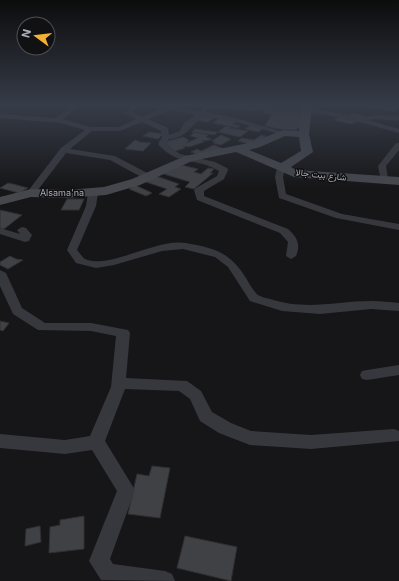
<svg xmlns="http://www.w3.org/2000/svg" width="399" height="581" viewBox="0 0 399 581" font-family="Inter,Vazirmatn,sans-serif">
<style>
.building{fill:#404145;stroke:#303034}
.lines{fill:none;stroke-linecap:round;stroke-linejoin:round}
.street{fill:#37383d;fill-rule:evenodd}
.secondary{fill:#45474d;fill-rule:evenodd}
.labels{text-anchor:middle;stroke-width:3;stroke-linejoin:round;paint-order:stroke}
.far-street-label{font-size:9px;fill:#a8adb8;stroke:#111113}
</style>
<rect width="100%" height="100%" fill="#161618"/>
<path class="building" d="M 372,106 L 392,106 L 399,109 L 396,112 L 371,108 Z
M 265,110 L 302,112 L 300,116 L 302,117 L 301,123 L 299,128 L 295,130 L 279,129 L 265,126 L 272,114 L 264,113 Z
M 353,113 L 367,117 L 362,119 L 348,116 Z
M 201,116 L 207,117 L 214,117 L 208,122 L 196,120 Z
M 340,117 L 357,122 L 351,124 L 334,120 Z
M 219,118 L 237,121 L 233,124 L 240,126 L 238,128 L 213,123 Z
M 251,125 L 264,128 L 258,132 L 245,129 Z
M 226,126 L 231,127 L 229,128 L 248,131 L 240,137 L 218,132 Z
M 195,129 L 217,132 L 215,135 L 192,132 Z
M 149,132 L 163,134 L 158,139 L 143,136 Z
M 195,132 L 208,135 L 206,137 L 212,139 L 206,141 L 202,140 L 204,142 L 189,147 L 183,146 L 185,148 L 175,151 L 166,144 L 168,141 L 183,137 L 189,140 L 186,143 L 198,138 L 190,136 Z
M 221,135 L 231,139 L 221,145 L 213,143 L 215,142 L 212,141 Z
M 261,135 L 266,136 L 253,145 L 238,141 L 242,138 L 254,140 Z
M 135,140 L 140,142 L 151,143 L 143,151 L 125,149 Z
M 214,145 L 224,149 L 201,156 L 191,152 L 197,149 L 201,151 Z
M 177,164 L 198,169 L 194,172 L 201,174 L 208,168 L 214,169 L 210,173 L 213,173 L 194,189 L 185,187 L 190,182 L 164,174 Z
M 156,176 L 179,184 L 175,187 L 181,189 L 169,197 L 159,194 L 167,189 L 146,182 Z
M 8,183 L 13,184 L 28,188 L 19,193 L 0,188 Z
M 135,185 L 152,193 L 146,196 L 129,189 Z
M 67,199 L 84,199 L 79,210 L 61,210 Z
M 0,210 L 22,215 L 4,229 L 0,228 Z
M 10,256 L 16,259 L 23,260 L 8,269 L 0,265 L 0,262 Z
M 0,321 L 9,323 L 3,331 L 0,330 Z
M 152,466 L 170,468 L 160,518 L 128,514 L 137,474 L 149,476 Z
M 84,516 L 84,549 L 49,553 L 50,527 L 60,525 L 60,520 Z
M 40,526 L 41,542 L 25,546 L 26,529 Z
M 185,536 L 237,547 L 231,581 L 177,568 Z"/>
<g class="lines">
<path class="street" d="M 71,106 L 79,106 L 63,119 L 90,127 L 119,127 L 136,119 L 125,113 L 131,106 L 138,106 L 132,112 L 142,117 L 167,106 L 200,111 L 204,109 L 200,106 C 235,106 269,106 304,109 L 307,107 L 365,119 L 366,117 L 376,115 L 399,116 L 399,120 C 389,122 379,117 368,120 L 399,129 L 399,133 L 363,123 L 309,111 L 306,113 C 272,110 239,111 205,109 L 207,111 L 206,112 L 239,119 L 287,133 L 283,135 L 236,122 L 202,116 C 191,126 186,138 169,139 L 166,144 L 180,154 L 215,162 L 227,168 L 228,170 L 224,179 L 204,191 L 204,196 L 288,229 C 297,237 301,244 296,256 L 291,259 L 286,256 L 288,242 L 280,233 L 197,200 L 194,190 L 196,188 L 217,176 L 219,171 C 197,157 178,167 158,144 L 162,137 L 161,131 L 142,122 L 120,131 L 92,131 L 70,149 L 115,156 L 151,175 L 151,179 L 145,179 L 110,160 L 66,153 L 34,195 L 28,195 L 28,191 L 61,148 L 85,130 L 61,123 L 0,118 L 0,114 L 55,118 ZM 170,110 L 171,110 L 196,115 L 184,123 L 180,131 L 169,135 L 168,128 L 148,119 Z
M 396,143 L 399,143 L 399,150 L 386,166 L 388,179 L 384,182 L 381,181 L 378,166 Z
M 281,165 L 285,168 L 283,177 L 286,194 L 342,214 L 399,224 L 399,230 L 336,218 L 279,198 L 275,177 L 277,168 Z
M 93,190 L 98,193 L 96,206 L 77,250 C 80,253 82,257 85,259 C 109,270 156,238 186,243 C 213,248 228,251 244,275 C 248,281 253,291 258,295 C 261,297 266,298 270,299 C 307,311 335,301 372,301 C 381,301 390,302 399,303 L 399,311 L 371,309 L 320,314 L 282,311 L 250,301 L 228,267 L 215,257 L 183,249 L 162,251 L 114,265 L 96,268 L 76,263 L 67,250 L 86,206 L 88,193 Z
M 22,227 L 26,228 L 32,235 L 29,241 L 25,242 L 0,234 L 0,228 L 20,234 L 17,230 Z
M 0,270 L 6,273 L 22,308 L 45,323 L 91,323 L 128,330 L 130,333 L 126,378 L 187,381 L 201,391 L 212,412 L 231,423 L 251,431 L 311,435 L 394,429 L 399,431 L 399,441 L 311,449 L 250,445 L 219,433 L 200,421 L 190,399 L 179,391 L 125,389 L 105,441 L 135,490 L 110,559 L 113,564 L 165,571 L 172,574 L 175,581 L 101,580 L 89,561 L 117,491 L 92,450 L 65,454 L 0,448 L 0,434 L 65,440 L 90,436 L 111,387 L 116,336 L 91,331 L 38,330 L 13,314 L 0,286 Z
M 399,365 L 399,375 L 367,380 L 362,379 L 360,375 L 362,371 L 367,370 Z"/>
<path class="secondary" d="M 302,106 L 312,106 L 309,134 L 313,152 L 291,167 L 296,170 L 399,177 L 399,185 L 294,177 L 236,152 L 192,161 L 140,185 L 106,195 L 67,198 L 31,197 L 0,205 L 0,197 L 31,189 L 67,190 L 104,187 L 132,179 L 185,156 L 253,142 L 283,130 L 299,131 ZM 285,136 L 299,137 L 301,151 L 281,163 L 249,150 L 260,147 Z"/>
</g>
<linearGradient id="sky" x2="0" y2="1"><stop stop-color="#0c0c0d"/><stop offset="0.56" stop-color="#363c48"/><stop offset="1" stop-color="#363c48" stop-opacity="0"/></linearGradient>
<rect width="399" height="188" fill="url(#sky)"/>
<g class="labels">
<g class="far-street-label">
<text transform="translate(321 175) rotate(6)" y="3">شارع بيت جالا</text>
<text x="62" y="196">Alsama'na</text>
</g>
</g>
<g transform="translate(36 36) rotate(285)"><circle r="19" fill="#111113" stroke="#4d4f55"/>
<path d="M0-3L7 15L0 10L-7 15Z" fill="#f2b134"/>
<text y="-6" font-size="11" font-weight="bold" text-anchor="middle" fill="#a8adb8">N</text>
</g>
</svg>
